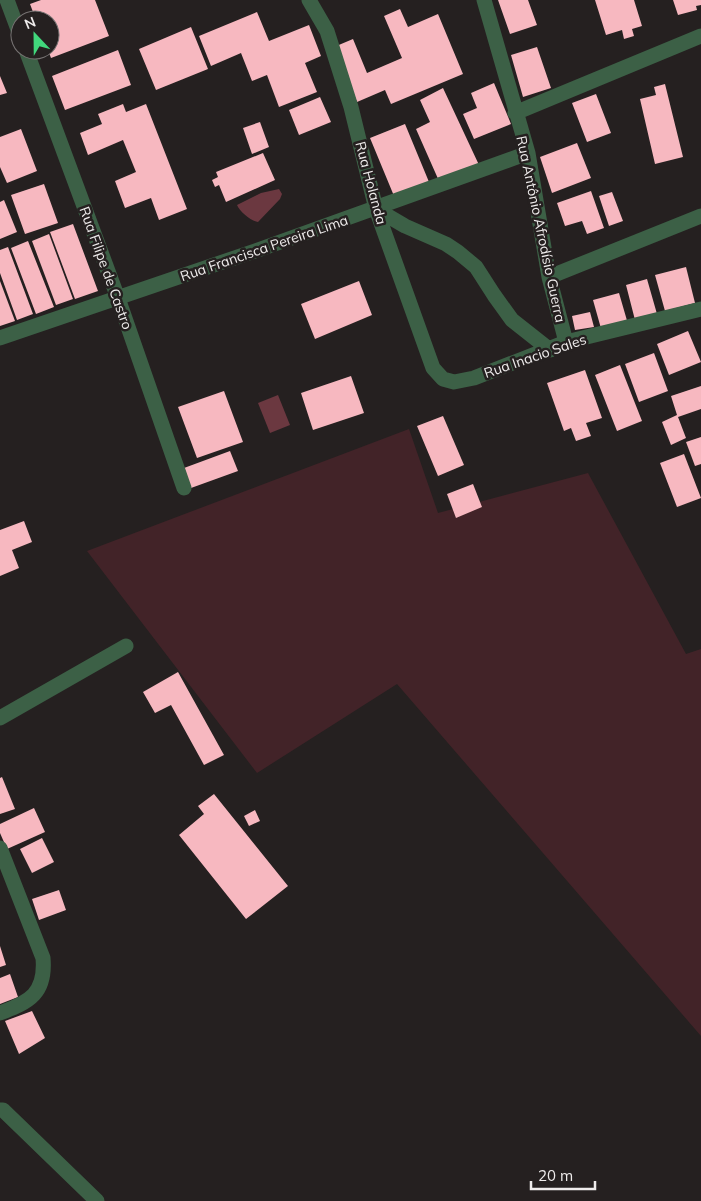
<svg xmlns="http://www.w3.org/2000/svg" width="701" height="1201" viewBox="0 0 701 1201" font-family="Mulish,sans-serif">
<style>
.green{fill:#422328}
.water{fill:#6b3840}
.building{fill:#f7b8c0}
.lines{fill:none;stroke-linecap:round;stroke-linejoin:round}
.minor{stroke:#3c6046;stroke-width:15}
.labels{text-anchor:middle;stroke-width:5;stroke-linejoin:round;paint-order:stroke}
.street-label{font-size:14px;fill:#efecec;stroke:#252020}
</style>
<rect width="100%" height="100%" fill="#252020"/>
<path class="green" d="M 409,429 L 438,513 L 588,473 L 686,654 L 701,649 L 701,1036 L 397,684 L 257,773 L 87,551 Z"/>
<path class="water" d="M 279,189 L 282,194 L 280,199 L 258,222 C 251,221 240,212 237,205 L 261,193 Z
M 278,395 L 290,425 L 270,433 L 258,403 Z"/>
<path class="building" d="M 41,0 L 95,0 L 109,36 L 51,58 L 48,50 L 50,50 L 50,20 L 36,20 L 30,4 Z
M 498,0 L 528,0 L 537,25 L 510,34 Z
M 595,0 L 634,0 L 642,26 L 632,29 L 634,36 L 624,39 L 622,30 L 606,35 Z
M 673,0 L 701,0 L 701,5 L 696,6 L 697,10 L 678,15 Z
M 400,9 L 408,27 L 438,14 L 463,74 L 391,104 L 385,90 L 357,102 L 334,47 L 353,39 L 367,73 L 402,58 L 384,16 Z
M 257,12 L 269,41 L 309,25 L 321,56 L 305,63 L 317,92 L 279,107 L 267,75 L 252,81 L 241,53 L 211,66 L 199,36 Z
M 191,27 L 208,69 L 156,90 L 139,49 Z
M 537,47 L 551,88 L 523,97 L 511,55 Z
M 118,50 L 131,85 L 65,110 L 52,76 Z
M 0,76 L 7,93 L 0,95 Z
M 494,83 L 511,124 L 474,139 L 463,114 L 477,108 L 471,93 Z
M 665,84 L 683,157 L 655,164 L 640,99 L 656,95 L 654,87 Z
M 443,88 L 479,165 L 439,181 L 416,129 L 430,122 L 420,100 Z
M 596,94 L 611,133 L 587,142 L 572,103 Z
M 320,97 L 331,122 L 299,135 L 289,110 Z
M 123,104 L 126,112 L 146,104 L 187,209 L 159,220 L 151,198 L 125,208 L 115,181 L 136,172 L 123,140 L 88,155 L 80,133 L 102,124 L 98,114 Z
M 260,122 L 269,147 L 252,154 L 243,128 Z
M 405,124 L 429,182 L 394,196 L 370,138 Z
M 21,129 L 37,171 L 7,183 L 0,167 L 0,137 Z
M 577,143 L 591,178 L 552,193 L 540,157 Z
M 263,153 L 275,180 L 226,202 L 219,185 L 215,187 L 212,180 L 218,177 L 216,172 Z
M 44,184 L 58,223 L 25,234 L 11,195 Z
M 591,191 L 604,228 L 587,234 L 582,221 L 565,226 L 557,203 Z
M 612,192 L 623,221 L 609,226 L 599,196 Z
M 4,200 L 17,232 L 0,239 L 0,202 Z
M 73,224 L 98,291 L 75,299 L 50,232 Z
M 49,234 L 73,299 L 56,305 L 32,241 Z
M 28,241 L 54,307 L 36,314 L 11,248 Z
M 8,247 L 33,314 L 17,320 L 0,273 L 0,250 Z
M 686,267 L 695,303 L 665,311 L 655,275 Z
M 647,279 L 657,314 L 635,320 L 626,285 Z
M 0,281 L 15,321 L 0,326 Z
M 359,281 L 372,315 L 315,339 L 301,304 Z
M 619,293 L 628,324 L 602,332 L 593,300 Z
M 590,312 L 594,327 L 575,330 L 572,316 Z
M 688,331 L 701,362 L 669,375 L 657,344 Z
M 654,353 L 668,391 L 639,402 L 625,364 Z
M 620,365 L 642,421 L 617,431 L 595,375 Z
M 585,370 L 602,418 L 586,423 L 591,436 L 576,441 L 571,428 L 564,431 L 547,383 Z
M 351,376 L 364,413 L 313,430 L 301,393 Z
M 701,386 L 701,409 L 678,417 L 686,438 L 671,445 L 662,422 L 677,415 L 671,396 Z
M 224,391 L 243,442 L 197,458 L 178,407 Z
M 443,416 L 464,465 L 438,476 L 417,426 Z
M 701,437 L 701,464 L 695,466 L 686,442 Z
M 230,451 L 238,471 L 191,488 L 184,468 Z
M 684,454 L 701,498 L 677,507 L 660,463 Z
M 473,484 L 482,507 L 456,518 L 447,494 Z
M 24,521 L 32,542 L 12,550 L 19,568 L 0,576 L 0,530 Z
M 178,672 L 224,755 L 204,765 L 171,705 L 155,713 L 143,692 Z
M 2,777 L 15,809 L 0,814 L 0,778 Z
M 214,794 L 288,886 L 246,919 L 179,835 L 204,814 L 198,806 Z
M 34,808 L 45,832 L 7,849 L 0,833 L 0,824 Z
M 255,810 L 260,821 L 249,826 L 244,816 Z
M 42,838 L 54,862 L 32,873 L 20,849 Z
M 59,890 L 66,910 L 39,920 L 32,899 Z
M 0,946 L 6,965 L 0,967 Z
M 10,974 L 18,997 L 0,1004 L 0,978 Z
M 32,1011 L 45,1038 L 19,1054 L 5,1021 Z"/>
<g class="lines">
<path class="minor" d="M 7,0 L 20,35
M 309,0 L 327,31 L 351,107 L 376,209 L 433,368 L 443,379 L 454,382 L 474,378 L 566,342 L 701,309
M 484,0 L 528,153 L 549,277 L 566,342
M 26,50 L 118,298 L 184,488
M 515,113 L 701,36
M 376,209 L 405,226 L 446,244 L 458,252 L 476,267 L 494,295 L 512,320 L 550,350
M 549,277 L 701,216
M 0,338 L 255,251 L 528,153
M 0,718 L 126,646
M 0,848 L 43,958 C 46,993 30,1002 0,1013
M 0,1110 L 3,1110 L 97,1201"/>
</g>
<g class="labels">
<g class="street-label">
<text transform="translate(371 183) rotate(75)" y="5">Rua Holanda</text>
<text transform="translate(541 229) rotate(78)" y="5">Rua Antônio Afrodísio Guerra</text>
<text transform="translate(264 248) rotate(-19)" y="5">Rua Francisca Pereira Lima</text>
<text transform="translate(106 268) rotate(70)" y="5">Rua Filipe de Castro</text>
<text transform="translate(535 356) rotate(-19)" y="5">Rua Inacio Sales</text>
</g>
</g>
<g transform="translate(35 35) rotate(338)"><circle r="24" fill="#252020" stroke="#767272"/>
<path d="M0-4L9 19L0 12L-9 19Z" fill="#41d77c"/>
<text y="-8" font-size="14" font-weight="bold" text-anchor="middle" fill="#efecec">N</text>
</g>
<path d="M531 1181v8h64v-8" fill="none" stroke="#efecec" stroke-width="2.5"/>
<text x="538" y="1181" font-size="15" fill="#efecec" stroke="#252020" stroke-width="4" paint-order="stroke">20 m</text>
</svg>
